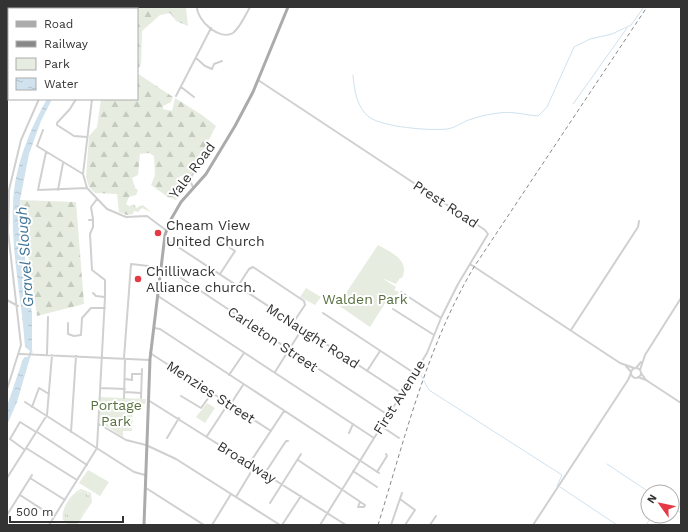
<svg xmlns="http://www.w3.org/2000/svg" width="688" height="532" viewBox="0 0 688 532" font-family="'Work Sans',sans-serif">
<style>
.grass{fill:url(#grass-tufts)}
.forest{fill:url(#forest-firs)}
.park{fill:#e6ecdf;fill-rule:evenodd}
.water{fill:url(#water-ripples)}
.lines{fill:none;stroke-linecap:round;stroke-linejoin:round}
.stream{stroke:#cfe2ee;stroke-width:1}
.minor{stroke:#d0d0d0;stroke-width:2}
.major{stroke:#ababab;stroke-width:3}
.rail{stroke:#888;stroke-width:1;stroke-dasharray:4 3;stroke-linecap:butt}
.poi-dot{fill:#e63946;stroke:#fff;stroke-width:1.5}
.labels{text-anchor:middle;stroke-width:4;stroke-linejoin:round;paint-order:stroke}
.street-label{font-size:14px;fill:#333;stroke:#fff}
.poi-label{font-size:14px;fill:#333;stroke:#fff;text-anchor:start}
.park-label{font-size:14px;fill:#56703f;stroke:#fff}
.water-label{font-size:15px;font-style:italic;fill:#3f7597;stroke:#fff}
</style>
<defs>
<pattern id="grass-tufts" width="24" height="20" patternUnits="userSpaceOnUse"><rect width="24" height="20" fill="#e6ecdf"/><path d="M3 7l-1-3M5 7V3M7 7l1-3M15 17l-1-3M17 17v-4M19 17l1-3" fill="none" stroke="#c6cbc0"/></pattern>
<pattern id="forest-firs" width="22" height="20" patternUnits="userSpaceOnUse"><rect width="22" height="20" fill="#e6ecdf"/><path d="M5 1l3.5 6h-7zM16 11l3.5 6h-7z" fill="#c6cbc0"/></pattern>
<pattern id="water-ripples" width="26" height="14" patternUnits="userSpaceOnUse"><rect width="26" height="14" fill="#cfe2ee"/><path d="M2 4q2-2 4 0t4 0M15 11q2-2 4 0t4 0" fill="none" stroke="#b2c2cd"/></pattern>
</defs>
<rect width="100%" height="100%" fill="#fff"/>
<path class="grass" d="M 83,491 L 90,496 L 90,503 L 77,522 L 69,523 L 64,517 C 64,508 74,492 83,491 Z"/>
<path class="forest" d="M 124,7 L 186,7 L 188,26 L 176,21 L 170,13 L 160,15 L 142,31 L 141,64 L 137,71 L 137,9 L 123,9 Z
M 137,73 L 173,97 L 171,102 L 163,106 L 163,109 L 172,111 L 175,98 L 202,115 L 216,126 L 203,151 L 200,161 L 190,175 L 188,173 L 184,177 L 181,176 L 177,179 L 184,191 L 176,200 L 168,197 L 151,185 L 155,175 L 154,156 L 149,153 L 140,154 L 138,175 L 132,178 L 135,188 L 138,190 L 136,195 L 129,197 L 126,204 L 129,206 L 134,204 L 136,208 L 143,205 L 151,212 L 142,208 L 138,212 L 134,211 L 133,214 L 127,215 L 119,212 L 117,194 L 95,193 L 89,187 L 86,177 L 89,136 L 97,127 L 101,99 L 137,99 Z
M 20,200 L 76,202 L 84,304 L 37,316 Z"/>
<path class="park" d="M 378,245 C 392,253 410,260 402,278 L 400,278 L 396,284 L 382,278 L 396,287 L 394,290 L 399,292 L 394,300 L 389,297 L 370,327 L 338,305 Z
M 306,288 L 321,297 L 315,305 L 300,297 Z
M 100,397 L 146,399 L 145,404 L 133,403 L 132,431 L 123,431 L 123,437 L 100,422 Z
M 207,403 L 215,408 L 205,423 L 196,417 Z
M 88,470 L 109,482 L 100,496 L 79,483 Z
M 81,489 L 91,493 L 92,502 L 77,525 L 68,524 L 63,520 C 60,510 72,492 81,489 ZM 81,491 L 89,494 L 90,501 C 86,510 75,532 65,518 C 63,510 73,495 81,491 Z
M 77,494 L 89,502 L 77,521 L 65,513 Z"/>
<path class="water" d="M 47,99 L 52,99 L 41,121 L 29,154 L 20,200 L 22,233 L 32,314 L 32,351 L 17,402 L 7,425 L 7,406 L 23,359 L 25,357 L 28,357 L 30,351 L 25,347 C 22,300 11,253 13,205 C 14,168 29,131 47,99 Z"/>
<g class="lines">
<path class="stream" d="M 353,75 C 354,89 357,108 369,117 C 382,127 430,131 447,129 C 456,128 463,121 472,119 C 480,116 490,114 499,113 C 513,111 525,115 538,116 L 547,107 L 574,47 L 590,39 L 612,34 L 631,25 L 644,7
M 573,104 L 627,28
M 31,345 L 32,353
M 419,371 L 423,379
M 424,381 L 429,390 L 562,475 L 557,486
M 607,464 L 649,492
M 560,487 L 617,525
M 672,507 L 681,513
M 646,525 L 652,516"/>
<path class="minor" d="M 197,7 C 197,20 219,41 233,33 C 240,28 246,14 250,7
M 109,9 L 110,7
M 196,58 L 205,66 L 212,69 L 214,64 L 222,61
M 258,80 L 485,230 L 488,234 L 458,284 L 441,318 L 427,353 L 320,525
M 181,87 L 194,97
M 176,96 L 211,28
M 76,99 L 70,109 L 57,123 L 57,125 L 74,136 L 87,137
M 92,99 L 83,174 L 87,188 L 107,209 L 126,217 L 147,216 L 167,231
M 43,130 L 37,146 L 83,174
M 46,152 L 38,190 L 87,188
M 193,187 C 187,178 194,173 199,165
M 58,190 L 63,163
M 89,220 L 93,220
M 216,239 L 235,251 L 220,274
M 165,240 L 172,243 L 401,393
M 470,264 L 620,363 L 634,368
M 238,286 L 249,269 L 253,267 L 304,301 L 305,305 L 293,323
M 401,292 L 441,318
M 93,293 L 96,296 L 105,297
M 158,296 L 374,438
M 7,300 L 18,306
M 393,309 L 434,335
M 323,313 L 414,373
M 68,323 L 68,334 L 74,336 L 81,335 L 82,318 L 91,308 L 105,308
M 154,328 L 160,329 L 379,473
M 571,330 L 638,227 L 639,221
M 150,353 L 271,431
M 20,354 L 150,360
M 47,354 L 48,317
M 124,358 L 131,264 L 166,268 L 388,415
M 626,366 L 631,372
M 636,368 L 641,362
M631 373a5 5 0 1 1 10 0a5 5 0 1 1-10 0Z
M 640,370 L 645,355 L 681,298
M 367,371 L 380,351
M 275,372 L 302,329
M 641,373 L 646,380 L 681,403
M 229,375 L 244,353
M 638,377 L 646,380
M 125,379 L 132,380 L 132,374 L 142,374
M 100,388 L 125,389
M 7,389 L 21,345 L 8,232 L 9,190 L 21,140 L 39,99
M 125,392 L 141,393
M 181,396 L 201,408 L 212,393
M 124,398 L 125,359
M 141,398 L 142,369
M 148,400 L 346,525
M 25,402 L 134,472 L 145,475
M 230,405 L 243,385
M 32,407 L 39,388 L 49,394
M 99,424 L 126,440 L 146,445 L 176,459 L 280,525
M 381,426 L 399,438
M 37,432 L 87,465
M 71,432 L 76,356
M 349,433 L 353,424
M 207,436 L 228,404
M 167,438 L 179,418
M 26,448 L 77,480
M 25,450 L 10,439 L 20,422 L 36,432
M 298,460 L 365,505 L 364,507 L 358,507 L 360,502
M 249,464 L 284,411
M 353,471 L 377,487
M 377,472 L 387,456 L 386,454
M 265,473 L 286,441 L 288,441
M 7,478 L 47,415 L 52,355
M 30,478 L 65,500
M 146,488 L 204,525
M 20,495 L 54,517
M 236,497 L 254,467
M 400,499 L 415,510 L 405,525
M 270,503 L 301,454
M 7,515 L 32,475
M 49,525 L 97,448 L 105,297 L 105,280 L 92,270 L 90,234 L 93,227 L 93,219 L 91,207 L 97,199
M 212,525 L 231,494
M 282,525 L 301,496
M 391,525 L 402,493
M 430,525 L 436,516
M 533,525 L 628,380 L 631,373"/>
<path class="major" d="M 144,525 L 150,359 L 165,235 L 170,221 L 181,202 L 206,174 L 235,126 L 253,92 L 288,7"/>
<path class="rail" d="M 378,525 C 405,438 427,346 474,267 L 647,7"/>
</g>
<g class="poi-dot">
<circle cx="158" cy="233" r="4"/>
<circle cx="138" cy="279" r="4"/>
</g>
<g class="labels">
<g class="street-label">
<text transform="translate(192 170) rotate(-53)" y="5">Yale Road</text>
<text transform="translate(446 204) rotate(33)" y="5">Prest Road</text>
<text transform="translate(313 336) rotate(33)" y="5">McNaught Road</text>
<text transform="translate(273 339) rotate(34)" y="5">Carleton Street</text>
<text transform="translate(211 392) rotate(33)" y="5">Menzies Street</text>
<text transform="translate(399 397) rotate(-58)" y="5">First Avenue</text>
<text transform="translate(247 462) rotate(32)" y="5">Broadway</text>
</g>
<g class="poi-label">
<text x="166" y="230">Cheam View<tspan x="166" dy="16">United Church</tspan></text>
<text x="146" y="276">Chilliwack<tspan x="146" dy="16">Alliance church.</tspan></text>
</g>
<g class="park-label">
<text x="365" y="304">Walden Park</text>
<text x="116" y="410">Portage<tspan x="116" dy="16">Park</tspan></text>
</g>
<g class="water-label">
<text transform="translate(25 257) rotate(-94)" y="5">Gravel Slough</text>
</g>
</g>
<rect width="688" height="532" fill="none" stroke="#333333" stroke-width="16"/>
<rect x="8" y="8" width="130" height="92" fill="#ffffff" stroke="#adadad"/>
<rect x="16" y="21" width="20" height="6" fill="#ababab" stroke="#adadad"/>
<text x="44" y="28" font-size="12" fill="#333333">Road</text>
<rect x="16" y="41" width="20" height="6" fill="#888888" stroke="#adadad"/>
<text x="44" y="48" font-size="12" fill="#333333">Railway</text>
<rect x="16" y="58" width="20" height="12" fill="#e6ecdf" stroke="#adadad"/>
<text x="44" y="68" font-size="12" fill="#333333">Park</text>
<rect x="16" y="78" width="20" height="12" fill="url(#water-ripples)" stroke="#adadad"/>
<text x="44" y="88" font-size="12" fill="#333333">Water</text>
<g transform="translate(660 504) rotate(303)"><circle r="19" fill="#ffffff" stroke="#adadad"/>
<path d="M0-3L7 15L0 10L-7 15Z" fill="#e63946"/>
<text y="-6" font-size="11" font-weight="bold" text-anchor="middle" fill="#333333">N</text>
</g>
<path d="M10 516v6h113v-6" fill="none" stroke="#333333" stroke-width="2"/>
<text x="16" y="516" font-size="12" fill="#333333" stroke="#ffffff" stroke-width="3" paint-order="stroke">500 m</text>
</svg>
